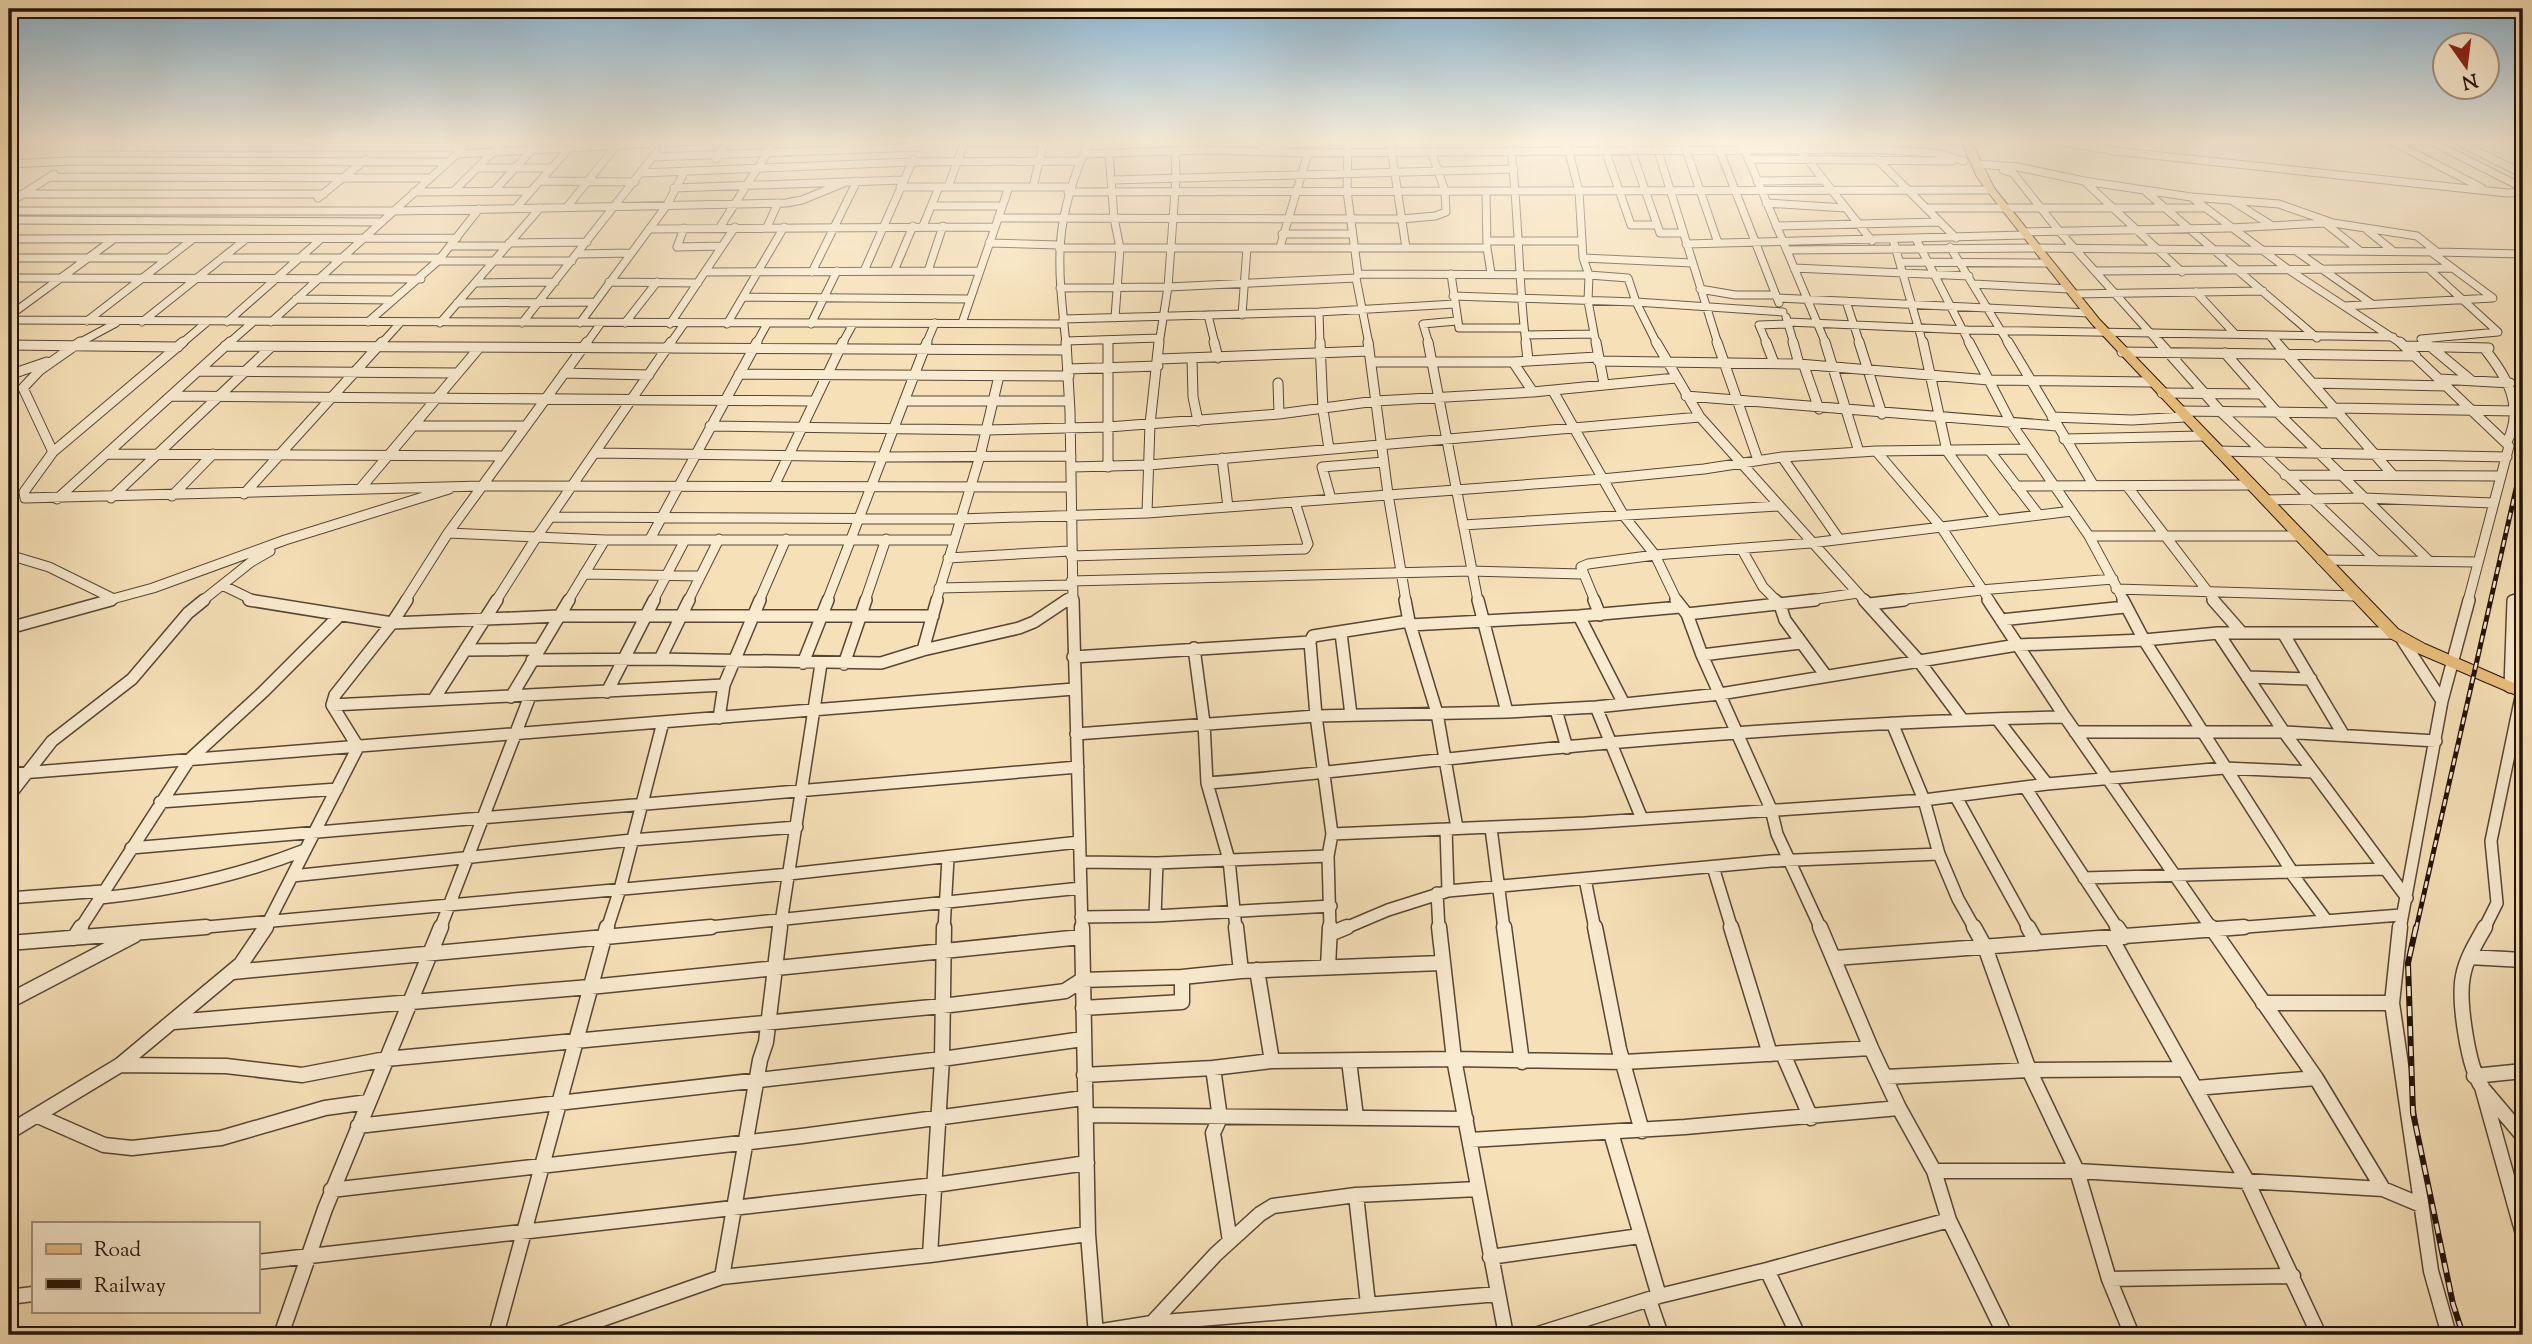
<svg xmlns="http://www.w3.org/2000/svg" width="2532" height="1344" viewBox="0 0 2532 1344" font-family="'Sorts Mill Goudy',serif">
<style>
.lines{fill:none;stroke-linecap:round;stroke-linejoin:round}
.street-far3-casing{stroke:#574634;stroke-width:9}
.street-far2-casing{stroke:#574634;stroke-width:11}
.street-far1-casing{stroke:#574634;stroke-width:14}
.street-casing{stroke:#574634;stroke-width:17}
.primary-casing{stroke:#221209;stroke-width:2}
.street-far3{stroke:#f9ebd0;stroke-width:7}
.street-far2{stroke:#f9ebd0;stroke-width:9}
.street-far1{stroke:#f9ebd0;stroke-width:11}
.street{stroke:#f9ebd0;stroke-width:14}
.primary{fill:#ebc07c;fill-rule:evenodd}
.rail-far1-casing{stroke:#221209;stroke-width:5}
.rail-casing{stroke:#221209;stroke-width:6}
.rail-far1{stroke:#f9ebd0;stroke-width:2.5;stroke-dasharray:7;stroke-linecap:butt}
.rail{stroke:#f9ebd0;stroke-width:3.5;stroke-dasharray:10;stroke-linecap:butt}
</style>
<rect width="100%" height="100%" fill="#f6e0b7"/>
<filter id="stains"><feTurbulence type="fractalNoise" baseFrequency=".00286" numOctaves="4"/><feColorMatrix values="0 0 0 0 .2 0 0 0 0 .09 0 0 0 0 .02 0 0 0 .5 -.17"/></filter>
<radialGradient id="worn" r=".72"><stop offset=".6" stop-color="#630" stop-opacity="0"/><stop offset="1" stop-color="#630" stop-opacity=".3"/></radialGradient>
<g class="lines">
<g class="street-far3-casing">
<path id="street-far3" d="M 1348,141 L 1347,191 L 1358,274 L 1356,278 L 1369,344
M 1390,141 L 1406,248
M 1566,141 L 1579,191 L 1583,258 L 1589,275 L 1588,301 L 1596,344
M 1602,141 L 1631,225 L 1656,225
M 1628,141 L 1660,233 L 1683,233
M 1655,141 L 1718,344
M 1683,141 L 1718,243
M 1741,141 L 1826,344
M 1793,141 L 1872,241
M 2057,141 L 2114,151 L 2507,193 L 2523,192
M 2391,141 L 2482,188
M 2430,141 L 2523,188
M 2457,141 L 2523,174
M 2515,141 L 2523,147
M 964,143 L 1044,143
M 1263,146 L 1341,141
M 91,147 L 462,147
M 1719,149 L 1779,303
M 1511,150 C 1519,215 1518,280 1526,344
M 1109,153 L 1114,218 L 1120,248 L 1115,318
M 457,154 L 697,141
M 1083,154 L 1206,150 L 1306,153 L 1869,149 L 1936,153 L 1964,161
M 653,157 L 918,147
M 716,159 L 727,141
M 1748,159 L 1952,161
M 1877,159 L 1956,238
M 9,164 L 70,161 L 448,162
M 477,168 L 552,168
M 2003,170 L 2013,173 L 2059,231 L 2160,344
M 641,173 L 911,162 L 1080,161
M 50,177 L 430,178
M 1112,180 L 1514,169
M 541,181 L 635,182
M 1757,181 L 1823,180
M 2084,181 L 2182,272
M 900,187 L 1069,187
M 948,187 L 965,141
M 1033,187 L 1044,141
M 674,188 L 903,180
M 2144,190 L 2317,338
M 454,191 L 504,141
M 494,191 L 540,141
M 1486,191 L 1487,248 L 1491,273
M 414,192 L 531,191
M 1068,192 L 1991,190
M 22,194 L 324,194
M 2191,197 L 2289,270 L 2402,344
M 318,198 L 365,160
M 2234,202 L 2271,225
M 9,203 L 54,174
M 1766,203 L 1846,208
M 931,206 L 1002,206
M 567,207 L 620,141
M 516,208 L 572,145
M 1926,208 L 2205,208
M 9,211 L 394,211 L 786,203 L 802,200 L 846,182
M 998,218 L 1402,219 L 1435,216 L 1446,212 L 1445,191 L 1431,151
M 9,220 L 382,222
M 2325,223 L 2360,251
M 923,226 L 939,187
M 1776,226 L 1940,222
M 720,227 L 775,141
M 767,227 L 778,203
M 684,228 L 677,247 L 722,246
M 649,229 L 995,227
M 2367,230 L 2393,251
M 2023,232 L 2230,228 L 2324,223
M 1282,234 L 1352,234
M 9,239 L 457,238
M 1916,239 L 1970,344
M 1487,241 L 1582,241
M 509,243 L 587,242
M 989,243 L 1059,245
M 1894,243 L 1923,344
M 1686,244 L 2025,235
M 452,246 L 506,246
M 1280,247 L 1308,153
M 1950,247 L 2009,344
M 1059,248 L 1487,248
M 1787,250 L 2035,248 L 2437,252 L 2417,236 L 2333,223 L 2279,204 L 2191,197 L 2084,181 L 2018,167 L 1976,164
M 2296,251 L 2372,304
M 2437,252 L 2523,254
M 577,254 L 631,253
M 9,258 L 168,258
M 222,258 L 441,258
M 1583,258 L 1692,263
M 438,261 L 572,261
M 1900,262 L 2048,263
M 1794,268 L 1969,276
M 864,271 L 913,160
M 894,271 L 913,226
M 928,271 L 943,226
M 2097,271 L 2452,268
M 705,272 L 980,271
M 812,272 L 857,181
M 1358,274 L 1589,275 L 1628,278 L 1636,302 L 1657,344
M 1451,274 L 1459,328 L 1524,328
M 9,278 L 421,279
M 609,282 L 698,283
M 475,283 L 555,282
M 1974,284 L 2069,289
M 1060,288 L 1168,287 L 1356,278
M 1700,289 L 1735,295 L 1775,295
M 2196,292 L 2235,334
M 2073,294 L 2263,291
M 1453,296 L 1636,302 L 1783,312
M 743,297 L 970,299
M 1777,298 L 2089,313
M 296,299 L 393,300
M 1846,301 L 1860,344
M 457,303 L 595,302
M 2344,306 L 2493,298 L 2431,252
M 1319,312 L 1320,344
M 1208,315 L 1215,344
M 1242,315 L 1247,248
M 9,316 L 114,239
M 1786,317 L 1794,344
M 1063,319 L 1319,312 L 1455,304
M 9,320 L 1064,324
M 87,321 L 193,239
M 142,322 L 246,239
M 227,322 L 321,239
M 271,322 L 457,154 L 465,143
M 368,322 L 438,261 L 479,209
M 1788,322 L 1968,330 L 2393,337
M 440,323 L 540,208
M 522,323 L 656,153
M 580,323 L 667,205 L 685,171
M 625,323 L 657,282
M 962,323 L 1009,187
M 670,324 L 735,227
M 727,324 L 784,227
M 811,324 L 837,271
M 1525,335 L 1594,334
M 2270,336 L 2277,344
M 1066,341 L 1159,338
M 1108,341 L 1108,344
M 77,344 L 116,323
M 181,344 L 207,322
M 228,344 L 253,322
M 381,344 L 400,323
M 586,344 L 601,323
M 670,344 L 684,324
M 756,344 L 767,324
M 842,344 L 853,324
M 926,344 L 935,323
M 1066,344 C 1057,258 1053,222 1089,141
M 1159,344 L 1168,287 L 1176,178 L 1175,151
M 1429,344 L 1423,324 L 1457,321
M 1767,344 L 1759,325 L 1788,324
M 2427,344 L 2421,339 L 2498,332 L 2429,269"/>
</g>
<g class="street-far2-casing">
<path id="street-far2" d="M 183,342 L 53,452 L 24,492 L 25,498 L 481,486 L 1071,487
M 1066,342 L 1070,411 L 1073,601
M 1108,342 L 1108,467
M 1214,342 L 1218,358
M 1320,342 L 1323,410 L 1329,449
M 1368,342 L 1388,494 L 1406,601
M 1428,342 L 1478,601
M 1526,342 L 1528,360
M 1596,342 L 1604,384
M 1656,342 L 1700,417 L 1865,601
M 1717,342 L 1758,460
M 1766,342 L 1774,363
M 1793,342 L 1799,364
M 1825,342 L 1859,452
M 1859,342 L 1882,414
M 1923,342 L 1947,451 L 1996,519
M 1969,342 L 2011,423 L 2089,536 L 2124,601
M 2008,342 L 2094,486
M 2159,342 L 2221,412 L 2377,561
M 2276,342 L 2392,474
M 2400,342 L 2509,446 L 2468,601
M 2425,342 L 2472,381
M 9,345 L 178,347
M 225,346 L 1066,350
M 2404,346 L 2489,348
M 2484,348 C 2507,377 2525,406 2507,442
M 2122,352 L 2416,356
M 2225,353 L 2276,411 L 2428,560
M 1159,359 L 1369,351
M 1192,359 L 1193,397 L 1198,421
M 1598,361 L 1799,364 L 1989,380 L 2151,382
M 1372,362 L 1513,362 L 1597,357
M 1513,362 L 1533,392
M 1804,366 L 1819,409
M 1068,369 L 1158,366
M 199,371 L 456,373
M 564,373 L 649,375
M 739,374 L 1069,376
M 9,375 L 47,362
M 2440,379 L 2510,383
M 1278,383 L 1279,414
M 2312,383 L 2446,386
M 1553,391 L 1624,516 L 1655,555 L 1677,601
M 2162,393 L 2260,394
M 172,396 L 812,401
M 1686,396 L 2057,426
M 904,401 L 1069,401
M 2336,408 L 2516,411
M 2180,411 L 2339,413
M 2052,417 L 2132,420 L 2185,417
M 413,426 L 525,426
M 710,426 L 986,430 L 1108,427 L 1279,414 L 1376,401 L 1533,392 L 1676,378
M 2064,439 L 2202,436
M 1989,450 L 2039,515
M 1876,451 L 1941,527 L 1990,601
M 2218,451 L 2507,457
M 53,452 L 23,388 L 40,370 L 80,342
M 596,453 L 884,457 L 1071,456
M 107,454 L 504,456
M 1782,457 L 1839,539
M 1222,458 L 1228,507
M 1072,467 L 1149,465 L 1700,417
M 2285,475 L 2501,476
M 774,486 L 843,342
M 2016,486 L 2251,485
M 2127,486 L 2215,601
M 360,489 L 479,348
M 244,494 L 382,342
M 172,496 L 213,454
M 111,498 L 271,347
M 57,499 L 230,342
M 1331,499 L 1322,467 L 1384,462
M 2265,500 L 2364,498 L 2493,503
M 1147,513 L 1150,424 L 1159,342
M 551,517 L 959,519 L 1147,513 L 1602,479 L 1704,469 L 1782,457 L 1876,451 L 2028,449
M 1463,525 L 1778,506
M 448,533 L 605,540 L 953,540
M 2089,536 L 2298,536
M 650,539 L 757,342
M 1741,548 L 1763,587 L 1777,601
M 9,555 L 49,567 L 114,599
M 1071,556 L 1305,549 L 1308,544 L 1295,502
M 948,558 L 1070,551
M 2321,560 L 2478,562
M 584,574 L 700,576
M 1071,581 L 1470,571 L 1582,574
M 222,585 L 255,601
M 939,588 L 1071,585
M 2116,589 L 2355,596
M 105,601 L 153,588 L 285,540 L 449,489
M 202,601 L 251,562 L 270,551
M 405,601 L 448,533 L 587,342
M 496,601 L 536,538 L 671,342
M 568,601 L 605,540
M 653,601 L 685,540
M 688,601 L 719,539
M 759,601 L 786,539
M 827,601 L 927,342
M 865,601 L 886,539
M 936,601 L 980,456 L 999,376
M 1064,601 L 1072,596
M 1595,601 L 1581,567 L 1588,564 L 1655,555 L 1811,543 L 2072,511
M 1803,601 L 1858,593
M 1890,601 L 1981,590 L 2113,579
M 2513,601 L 2523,597"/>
</g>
<g class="street-far1-casing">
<path id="street-far1" d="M 249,600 L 392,623 L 559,616 L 933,616
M 1073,600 L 1082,929
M 1405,600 L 1409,621 L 1437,713 L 1457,828
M 1478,600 L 1507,712
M 1594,600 L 1600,615
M 1676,600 L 1687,614 L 1702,655 L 1771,809 L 1777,834 L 1821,929
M 1775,600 L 1780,605 L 1785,620 L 1826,676
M 1864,600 L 1918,660 L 1962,719
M 1988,600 L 2065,717 L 2212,929
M 2123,600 L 2144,640 L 2291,870
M 2213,600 L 2242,633
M 1869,604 L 1904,600
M 1687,614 L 1815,600
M 1579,616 L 1624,704
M 2001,620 L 2125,607
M 1410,625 L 1579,616 L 1680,607
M 9,628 L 111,600
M 1341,633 L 1351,715
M 2218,633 L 2284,732 L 2407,898
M 2283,633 L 2343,734
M 2403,641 L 2442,701
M 1310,642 L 1316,716 L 1332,834 L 1328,856 L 1330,929
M 1194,648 L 1204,723 L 1207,783 L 1229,860 L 1236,929
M 465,650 L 539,649
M 923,650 L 937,600
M 1702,655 L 1801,643
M 1073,657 L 1310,642 L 1313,636 L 1409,621
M 660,659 L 689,600
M 532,660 L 660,659 L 881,663 L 923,650 L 1019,628 L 1034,622 L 1067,600
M 803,663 L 828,600
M 844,664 L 866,600
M 2247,677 L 2311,679
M 2510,687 L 2513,601 L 2516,600
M 607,692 L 654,600
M 511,697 L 569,600
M 434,699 L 497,600
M 332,705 L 724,685
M 1596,707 L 1642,819
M 1556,710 L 1567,748
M 719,718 L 724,685 L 760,600
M 1997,719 L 2047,784
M 1892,723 L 1924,800 L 1939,854 L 1958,899 L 1975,929
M 2075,732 L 2284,732 L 2436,741
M 1076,734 L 1316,716 L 1507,712 L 1596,707 L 1720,694 L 2017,645 L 2144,640 L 2218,633 L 2393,633
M 358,747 L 332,705 L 335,695 L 392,623 L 407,600
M 9,774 L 1074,689
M 1207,783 C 1341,773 1475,754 1609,743 C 1760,730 1913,720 2065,717
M 2025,787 L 2118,929
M 9,796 L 52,741 L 132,679 L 188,613 L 204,600
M 1956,797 L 2029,929
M 160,802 L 337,789
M 1491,828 L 1504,929
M 1446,829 L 1448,891
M 1332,834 L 1585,823 L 1924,800 L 2047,784 L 2224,768 L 2313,772
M 131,848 L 1078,767
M 1081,862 L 1157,863 L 1328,856
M 1713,867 L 1732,929
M 2289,870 L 2326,920
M 292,876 L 632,840 L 797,827
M 2084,878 L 2384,869
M 1585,879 L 1595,929
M 1437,893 L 1439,929
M 9,898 L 103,891
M 100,898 C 171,891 238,876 305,850
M 1155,916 L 1157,863
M 1081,917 L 1155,916 L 1331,906
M 80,929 L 189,760 L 263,692 L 339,616
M 185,929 L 789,874 L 1079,842
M 265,929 L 358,747
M 440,929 L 530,696
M 607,929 L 620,889 L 663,722
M 691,929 L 1081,888
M 780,929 L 821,664
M 944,929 L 948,858
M 1343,929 L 1388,910 L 1448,891 L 1771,861 L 1939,854
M 2221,929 L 2401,915
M 2400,929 L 2442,701 L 2469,600
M 2484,929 L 2497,903 L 2491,841 L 2522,692"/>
</g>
<g class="street-casing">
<path id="street" d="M 1082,927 L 1088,1234 L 1096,1335
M 1236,927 L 1241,971
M 1439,927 L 1454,1059 L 1506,1335
M 1504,927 L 1522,1062
M 1595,927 L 1619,1049 L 1642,1131
M 1731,927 L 1770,1054
M 1820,927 L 1871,1048 L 1899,1108 L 1934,1171 L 1949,1220 L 2005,1335
M 1974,927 L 1985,947 L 2029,1070 L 2077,1171 L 2109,1279 L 2132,1335
M 2028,927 L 2037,943
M 2117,927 L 2124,937
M 2400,927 L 2392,1003 L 2431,1271 L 2449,1335
M 2485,927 C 2476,943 2466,959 2463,976 C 2458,1000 2468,1068 2482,1087 L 2523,1234
M 1330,934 L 1347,927
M 74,938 L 81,927
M 2111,938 L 2246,1179 L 2319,1335
M 9,943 L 206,927
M 2469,957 L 2523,960
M 1835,958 L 2244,927
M 1328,967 L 1330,927
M 1257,970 L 1272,1061
M 233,972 L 711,927
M 9,1001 L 135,935
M 2263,1003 L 2392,1003
M 1083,1008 L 1182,1002 L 1182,977 L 1241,971 L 1441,963
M 174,1022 L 590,987 L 1081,937
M 1783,1054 L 1811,1118
M 1349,1061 L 1356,1117
M 120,1065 L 226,1066 L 302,1075 L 386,1059 L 942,1006 L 1058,992 L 1065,991 L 1082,980 L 1182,977
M 1213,1068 L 1220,1118 L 1213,1133 L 1230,1241
M 1084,1075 L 1213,1068 L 1272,1061 L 1454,1059 L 1624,1062 L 1871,1048
M 2474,1076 L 2523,1071
M 1885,1077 L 2029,1070 L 2183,1069
M 2196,1088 L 2316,1078
M 2484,1090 L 2523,1136
M 1086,1115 L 1466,1119
M 38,1116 L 104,1145 L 132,1148 L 221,1138 L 325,1108 L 368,1102
M 358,1126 L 942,1059 L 1083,1039
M 9,1132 L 120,1065 L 241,964 L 266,927
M 1611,1133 L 1659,1296
M 1470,1140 L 1685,1127 L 1899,1108
M 1934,1171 L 2077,1171 L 2383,1189 L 2316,1078 L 2211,927
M 2383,1189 L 2421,1205
M 331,1190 L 802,1136 L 1084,1098
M 1356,1195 L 1368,1304
M 930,1255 L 942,1059 L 944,927
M 1490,1257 L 1640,1236
M 257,1262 L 935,1185 L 1087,1163
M 1767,1270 L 1798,1335
M 722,1277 L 760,1060 L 766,1042 L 780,927
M 2109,1279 L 2293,1276
M 9,1297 L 33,1294
M 1649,1300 L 1661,1335
M 1152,1323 L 1216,1254 L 1260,1214 L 1273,1206 L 1356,1195 L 1478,1189
M 1096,1332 L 1152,1323 L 1498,1294
M 281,1335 L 325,1209 L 441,927
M 496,1335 L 607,927
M 557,1335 L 722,1277 L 930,1255 L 1088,1234
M 1535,1335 L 1659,1296 L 1767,1270 L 1949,1220"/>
</g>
<g class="primary-casing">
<path id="primary" d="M 1961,141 L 1971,141 L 1994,188 L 2099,319 L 2398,629 L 2425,644 L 2523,687 L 2523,698 L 2415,652 L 2388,637 L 2091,323 L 1988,192 L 1977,177 Z"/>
</g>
<use href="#street-far3" class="street-far3"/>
<use href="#street-far2" class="street-far2"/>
<use href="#street-far1" class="street-far1"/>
<use href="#street" class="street"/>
<use href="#primary" class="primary"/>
<g class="rail-far1-casing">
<path id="rail-far1" d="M 2416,929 L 2523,458"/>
</g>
<g class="rail-casing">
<path id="rail" d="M 2416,927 L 2408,963 L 2413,1113 L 2453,1304 L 2463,1335"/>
</g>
<use href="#rail-far1" class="rail-far1"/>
<use href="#rail" class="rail"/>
</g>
<linearGradient id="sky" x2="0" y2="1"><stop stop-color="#8bb7d5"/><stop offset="0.43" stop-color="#fbf1df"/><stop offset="1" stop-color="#fbf1df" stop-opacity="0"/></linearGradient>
<rect width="2532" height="329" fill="url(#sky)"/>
<rect width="2532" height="1344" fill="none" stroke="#f6e0b7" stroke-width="35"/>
<rect x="10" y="10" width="2511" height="1323" fill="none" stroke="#221209" stroke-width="3.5"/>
<rect x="18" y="18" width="2497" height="1309" fill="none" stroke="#221209" stroke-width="2"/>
<rect x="32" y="1222" width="228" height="91" fill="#f9ebd0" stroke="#a39480" stroke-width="2"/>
<rect x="46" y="1244" width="35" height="10" fill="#ebc07c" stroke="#a39480" stroke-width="2"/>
<text x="94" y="1256" font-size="21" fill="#221209">Road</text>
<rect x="46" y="1279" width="35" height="10" fill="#221209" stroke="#a39480" stroke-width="2"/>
<text x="94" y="1292" font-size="21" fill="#221209">Railway</text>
<g transform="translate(2466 66) rotate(166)"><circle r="33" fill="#f9ebd0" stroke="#a39480" stroke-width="2"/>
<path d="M0-5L12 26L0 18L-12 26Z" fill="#8f2418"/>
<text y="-10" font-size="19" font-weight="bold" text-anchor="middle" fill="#221209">N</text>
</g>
<rect width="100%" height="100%" filter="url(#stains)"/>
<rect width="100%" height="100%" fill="url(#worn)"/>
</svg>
